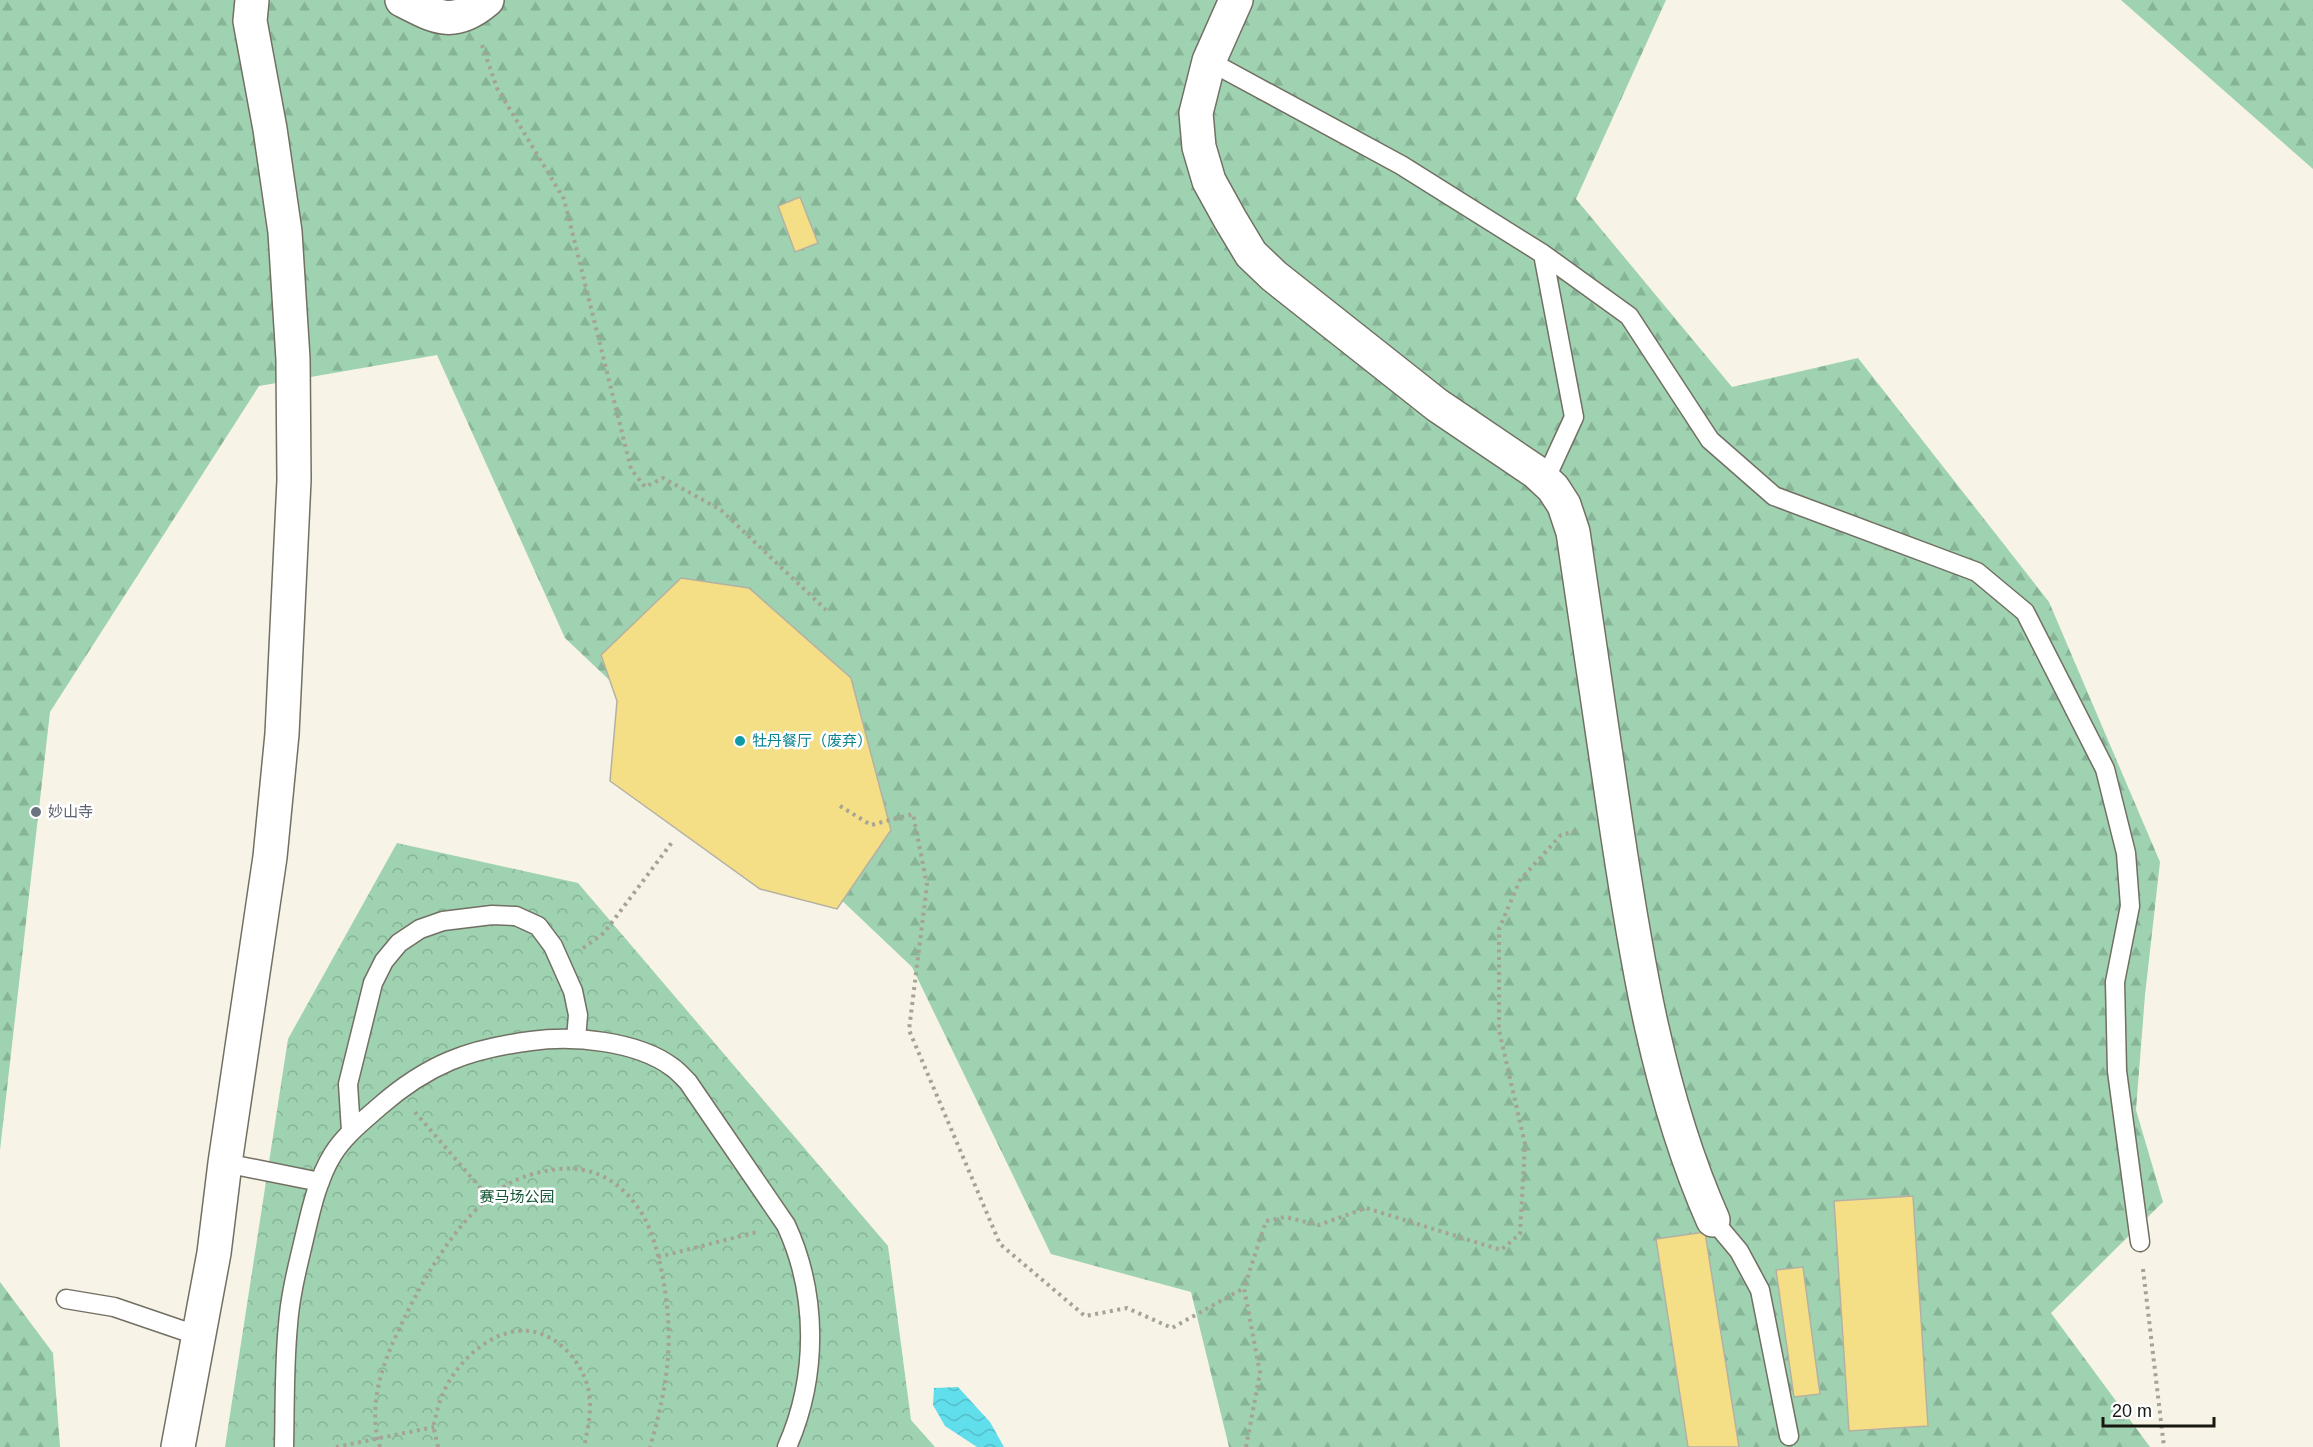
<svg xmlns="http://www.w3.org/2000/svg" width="2313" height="1447" viewBox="0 0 2313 1447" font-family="Helvetica,'Noto Sans SC',sans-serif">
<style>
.forest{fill:url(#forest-firs)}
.park{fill:url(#park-crowns)}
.water{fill:url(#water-waves)}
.building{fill:#f4de86;stroke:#b4b1a4;stroke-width:1.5}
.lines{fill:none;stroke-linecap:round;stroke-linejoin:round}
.service-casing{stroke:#726f63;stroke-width:21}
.minor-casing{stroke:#726f63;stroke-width:36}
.path{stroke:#a5a298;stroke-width:4;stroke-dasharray:3 4.5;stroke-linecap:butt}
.service{stroke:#fff;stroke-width:18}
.minor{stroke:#fff;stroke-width:33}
.culture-dot{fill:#0f9aa8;stroke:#fff;stroke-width:2}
.worship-dot{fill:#6b7280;stroke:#fff;stroke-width:2}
.labels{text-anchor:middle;stroke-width:5;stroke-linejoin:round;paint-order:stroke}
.culture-label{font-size:15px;fill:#0d838f;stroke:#fff;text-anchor:start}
.worship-label{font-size:15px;fill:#5b616d;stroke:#fff;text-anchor:start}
.park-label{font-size:15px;fill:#135434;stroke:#fff}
</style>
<defs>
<pattern id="forest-firs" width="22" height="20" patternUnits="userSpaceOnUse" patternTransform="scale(1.5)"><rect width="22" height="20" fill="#9ed2b1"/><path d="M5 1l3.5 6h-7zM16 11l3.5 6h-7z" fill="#87b497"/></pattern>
<pattern id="park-crowns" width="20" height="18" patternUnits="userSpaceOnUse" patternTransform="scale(1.5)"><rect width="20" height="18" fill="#9ed2b1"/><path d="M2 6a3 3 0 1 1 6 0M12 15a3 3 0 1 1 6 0" fill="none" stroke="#87b497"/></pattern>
<pattern id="water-waves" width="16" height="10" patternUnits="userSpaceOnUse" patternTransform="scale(1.5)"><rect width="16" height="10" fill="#61deeb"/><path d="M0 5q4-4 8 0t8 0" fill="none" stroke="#54bec8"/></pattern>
</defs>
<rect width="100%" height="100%" fill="#f7f3e6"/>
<path class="forest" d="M 0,0 L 1666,0 L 1576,199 L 1732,387 L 1858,358 L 2049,602 L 2160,862 L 2145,995 L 2136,1110 L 2163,1202 L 2051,1313 L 2150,1447 L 1229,1447 L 1191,1292 L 1051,1254 L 912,967 L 565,638 L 437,355 L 259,386 L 50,712 L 0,1150 Z
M 2121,0 L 2313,0 L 2313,169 Z
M 0,1282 L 53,1353 L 60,1447 L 0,1447 Z"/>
<path class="park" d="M 397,843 L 578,883 L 888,1246 L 911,1420 L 935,1447 L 225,1447 L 288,1039 Z"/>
<path class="water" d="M 958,1387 L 990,1422 L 1004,1447 L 977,1447 L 945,1426 L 933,1405 L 934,1388 Z"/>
<path class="building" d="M 800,197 L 818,243 L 795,252 L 778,206 Z
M 681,578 L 749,588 L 851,678 L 891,830 L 837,909 L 760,889 L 610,781 L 617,701 L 601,655 Z
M 1913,1196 L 1928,1426 L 1849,1431 L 1834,1201 Z
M 1705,1232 L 1739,1447 L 1688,1447 L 1656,1239 Z
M 1803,1267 L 1820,1394 L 1794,1397 L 1776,1270 Z"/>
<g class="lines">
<g class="service-casing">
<path id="service" d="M 1209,61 L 1401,165 L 1543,254 L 1629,316 L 1710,440 L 1774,496 L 1977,572 L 2025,612 L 2105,769 L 2126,853 L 2130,906 L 2115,982 L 2117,1071 L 2140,1242
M 1543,254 L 1574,417 L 1545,480
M 351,1131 L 348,1084 L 373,983 L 384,961 L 399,943 L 420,929 L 443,921 L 492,915 L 516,916 L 538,926 L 553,946 L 573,991 L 578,1015 L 576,1039
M 225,1163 L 320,1182
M 1713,1220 L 1739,1251 L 1760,1290 L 1789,1436
M 66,1299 L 114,1307 L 199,1336
M 284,1447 C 285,1406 284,1365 288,1325 C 290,1295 298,1265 305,1235 C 311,1209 318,1178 333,1154 C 345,1135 363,1121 380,1106 C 428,1064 469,1049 531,1041 C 573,1035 637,1041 672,1067 C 678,1071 683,1077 688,1082 L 786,1225 C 818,1294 818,1377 787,1447"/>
</g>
<g class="minor-casing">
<path id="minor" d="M 402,0 C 437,18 454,28 487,0
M 1236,0 L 1209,61 L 1196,113 L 1199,147 L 1209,181 L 1230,219 L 1251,254 L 1274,276 L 1437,405 L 1536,472 L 1553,488 L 1564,505 L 1573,532 C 1587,629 1602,727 1616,824 C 1636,957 1658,1096 1713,1220
M 178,1447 L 214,1253 L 225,1163 L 270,857 L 282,734 L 294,480 L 293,359 L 285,232 L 270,129 L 250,21 L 252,0"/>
</g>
<path class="path" d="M 482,45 L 497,88 L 564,199 L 631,469 L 645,487 L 663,478 L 721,510 L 826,610
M 840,806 L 871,825 L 913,814 L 927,885 L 909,1030 L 1000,1244 L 1085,1316 L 1127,1308 L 1172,1328 L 1244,1288
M 583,948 L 604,933 L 673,841
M 415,1112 L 489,1198
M 658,1257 L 757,1232
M 2143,1269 L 2164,1447
M 336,1447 L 434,1427
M 380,1447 C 366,1402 385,1357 405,1317 C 428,1270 464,1209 510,1183 C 525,1175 542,1171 558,1169 C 591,1166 617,1179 636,1205 C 650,1223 656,1246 661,1268 C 675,1336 669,1381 650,1447
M 438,1447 C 437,1441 435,1435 434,1429 C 433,1423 436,1417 437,1411 C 445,1375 480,1335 518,1331 C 552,1327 583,1360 589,1392 C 592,1410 588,1429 584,1447
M 1246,1447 L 1260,1373 L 1244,1288 L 1266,1221 L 1285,1217 L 1319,1225 L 1366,1208 L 1501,1250 L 1520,1234 L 1525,1144 L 1499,1030 L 1499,929 L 1520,880 L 1561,835 L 1580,830"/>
<use href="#service" class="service"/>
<use href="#minor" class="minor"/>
</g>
<circle class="culture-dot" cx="740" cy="741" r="6"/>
<circle class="worship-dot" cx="36" cy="812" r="6"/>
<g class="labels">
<g class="culture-label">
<text x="752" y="746">牡丹餐厅（废弃）</text>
</g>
<g class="worship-label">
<text x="48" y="817">妙山寺</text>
</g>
<g class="park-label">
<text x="517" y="1202">赛马场公园</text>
</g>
</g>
<path d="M2103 1417v9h111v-9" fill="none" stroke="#171611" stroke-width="3"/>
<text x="2112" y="1417" font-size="18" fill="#171611" stroke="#ffffff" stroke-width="4.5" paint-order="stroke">20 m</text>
</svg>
